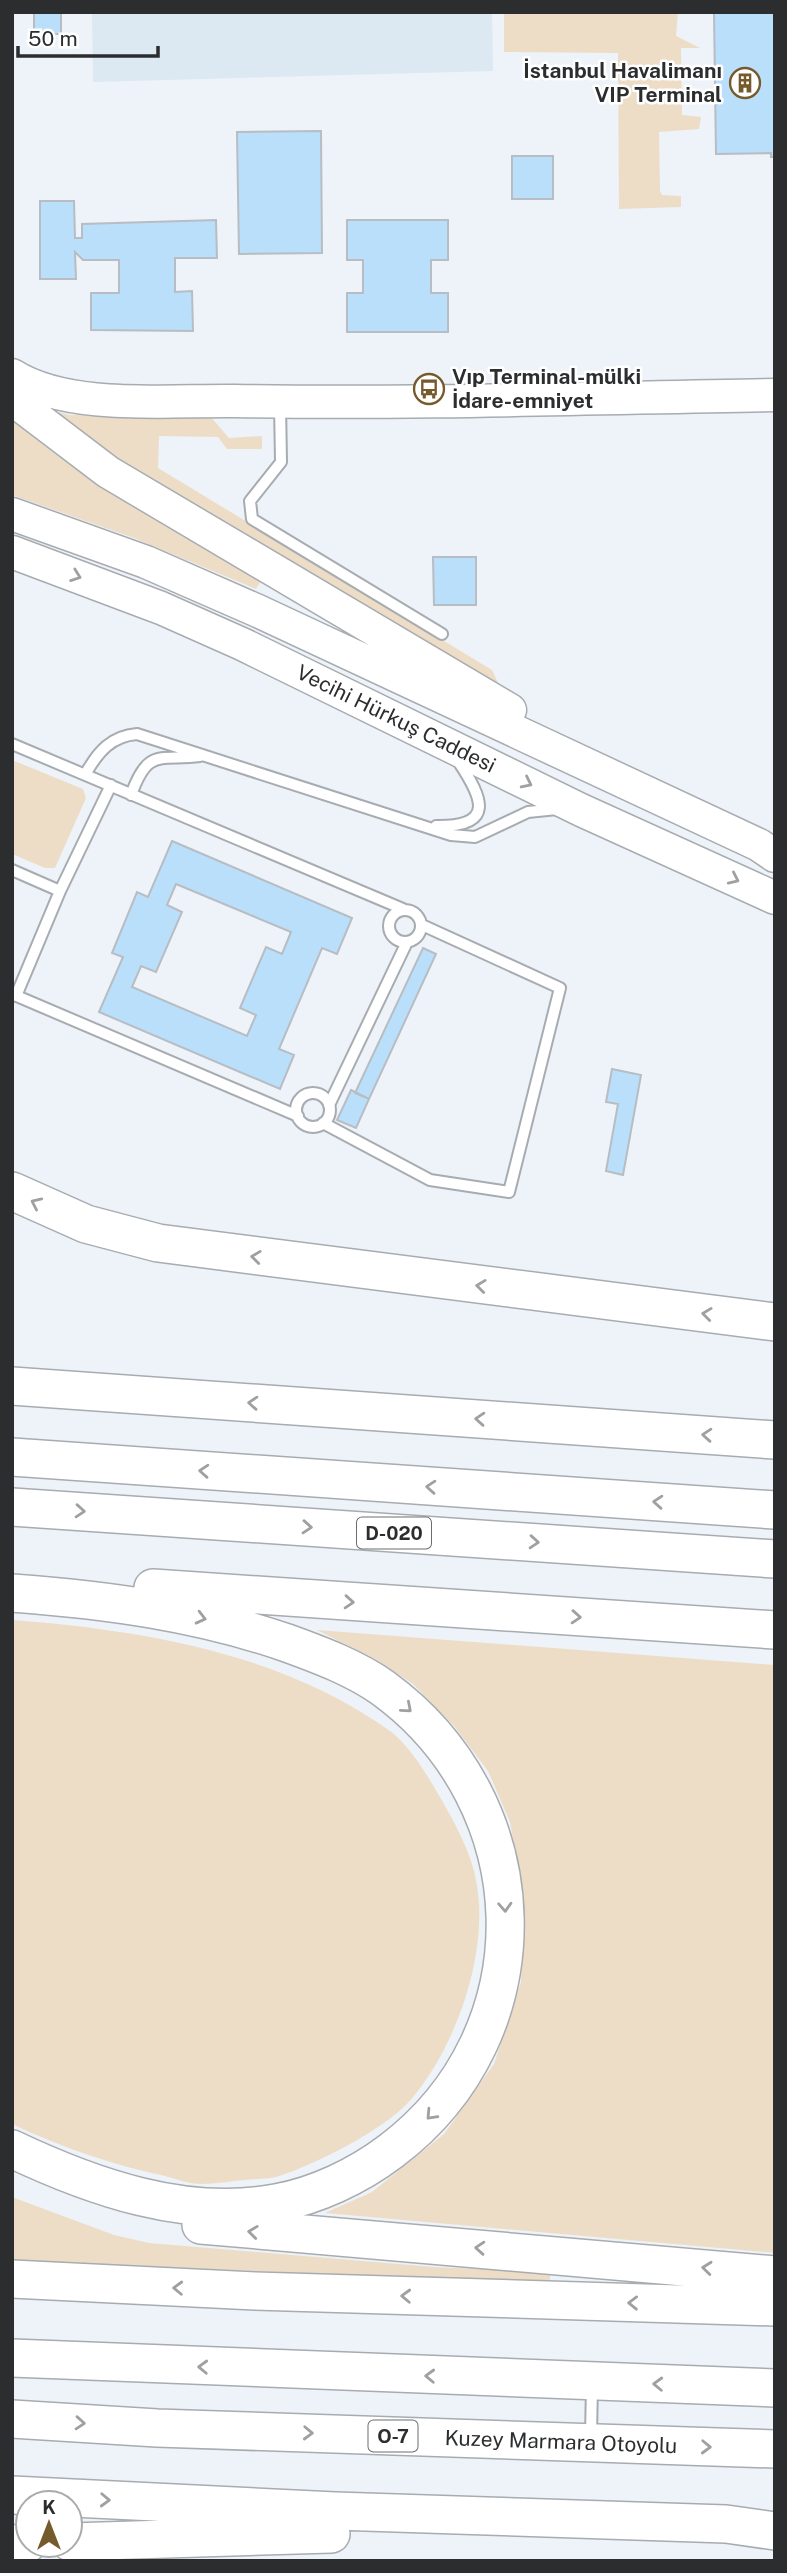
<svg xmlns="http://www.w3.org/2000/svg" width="787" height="2573" viewBox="0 0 787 2573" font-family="'Public Sans',sans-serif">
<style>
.built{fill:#dce8f2}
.green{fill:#edddc6}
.building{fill:#badffb;stroke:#b7bdc2;stroke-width:2;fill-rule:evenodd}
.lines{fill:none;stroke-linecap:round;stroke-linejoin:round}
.lane-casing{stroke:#a7acb1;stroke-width:14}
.primary-casing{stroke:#a7acb1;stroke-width:35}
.highway-casing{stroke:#a7acb1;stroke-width:40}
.lane{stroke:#fff;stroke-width:10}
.primary{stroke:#fff;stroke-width:32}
.highway{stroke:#fff;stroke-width:37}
.oneway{stroke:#a0a0a1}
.labels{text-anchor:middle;stroke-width:5;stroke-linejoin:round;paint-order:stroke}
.shield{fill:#fff;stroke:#6b6c6d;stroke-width:2}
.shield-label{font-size:19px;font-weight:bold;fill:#2b2d2f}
.poi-label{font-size:21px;font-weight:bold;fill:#2b2d2f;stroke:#fff;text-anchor:end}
.street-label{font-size:21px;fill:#2b2d2f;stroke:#fff}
</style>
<rect width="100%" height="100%" fill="#edf3f8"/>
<path class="built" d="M 92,12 L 492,12 L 493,71 L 93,82 Z"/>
<path class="green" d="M 504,12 L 678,12 L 676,36 L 700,48 L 681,48 L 682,115 L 701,117 L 699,129 L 659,132 L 660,191 L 662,195 L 681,196 L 681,207 L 619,209 L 618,53 L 504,52 Z
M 42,408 L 70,415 L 211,417 L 229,438 L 262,436 L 262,449 L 227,449 L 218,437 L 159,436 L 158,468 L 492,670 L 500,687 L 113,460 Z
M 12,420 C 89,484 174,532 261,581 L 256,589 L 134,538 L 12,495 Z
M 12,760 L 83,789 L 86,798 L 55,868 L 45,868 L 12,854 Z
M 12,1620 C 142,1630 282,1653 390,1731 C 411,1746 432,1783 445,1806 C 458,1829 471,1854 476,1880 C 490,1949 458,2042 414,2096 C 389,2128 315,2165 276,2177 C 266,2179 255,2179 245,2180 C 231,2181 216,2184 201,2184 C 189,2184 176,2179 165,2176 C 112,2165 61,2147 12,2124 Z
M 317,1630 L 775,1665 L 775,2253 L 325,2213 L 372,2192 L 444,2134 L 494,2064 L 521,1982 L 524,1900 L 510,1822 L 488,1771 L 454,1726 L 413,1684 L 375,1659 Z
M 12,2197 L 114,2235 L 149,2243 L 434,2267 L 550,2272 L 550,2284 L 12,2260 Z"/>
<path class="building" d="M 34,12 L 61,12 L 61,34 L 34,34 Z
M 714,12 L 775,12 L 775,157 L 771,157 L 771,153 L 716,154 Z
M 321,131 L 322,253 L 239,254 L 237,132 Z
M 512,156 L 553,156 L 553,199 L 512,199 Z
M 40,201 L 74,201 L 75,238 L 82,238 L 82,224 L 216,220 L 217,258 L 175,258 L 175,292 L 192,291 L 193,331 L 91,330 L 91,293 L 119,293 L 119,260 L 83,260 L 75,252 L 76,279 L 40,279 Z
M 347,220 L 448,220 L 448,260 L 431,260 L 431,293 L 448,293 L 448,332 L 347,332 L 347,293 L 363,293 L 363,260 L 347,260 Z
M 433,557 L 476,557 L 476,605 L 434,605 Z
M 172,841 L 352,918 L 337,954 L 322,948 L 279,1049 L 294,1055 L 280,1089 L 99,1012 L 123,957 L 112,953 L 137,892 L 148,897 ZM 176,884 L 291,932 L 282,954 L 266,947 L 240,1008 L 256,1015 L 247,1036 L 132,987 L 141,966 L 156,972 L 182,912 L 167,905 Z
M 423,948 L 436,954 L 369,1099 L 355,1093 Z
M 612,1069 L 641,1075 L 623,1175 L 606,1171 L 618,1104 L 606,1102 Z
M 351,1090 L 369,1099 L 356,1128 L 337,1120 Z"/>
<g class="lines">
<g class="lane-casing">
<path id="lane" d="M 280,404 L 281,462 L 250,501 L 252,519 L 442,634
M 12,744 L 403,909
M 86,773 C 98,752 111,736 137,734 L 451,835 L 475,837 L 528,812 L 557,809
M 131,795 C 148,747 160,761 200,756
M 436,826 C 496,827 483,798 458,761
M 12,870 L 60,891
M389 926a16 16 0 1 1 32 0a16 16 0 1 1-32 0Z
M 12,994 L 298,1116
M 16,996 L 60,891 L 111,785
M296 1110a17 17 0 1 1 34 0a17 17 0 1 1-34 0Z
M 329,1105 L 407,942
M 323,1123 L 430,1180 L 509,1192 L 560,988 L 422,925
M 591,2436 L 592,2385"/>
</g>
<g class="primary-casing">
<path id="primary" d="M 12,375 C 69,411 168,400 235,401 C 415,404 595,398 775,395
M 12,399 L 108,472 L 510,710
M 12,514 L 146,562 L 258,611 L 759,845 L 775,856
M 12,552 L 161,608 L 242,644 L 581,810 L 775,898"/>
</g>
<g class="highway-casing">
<path id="highway" d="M 12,1191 L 86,1224 L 158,1243 L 775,1322
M 12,1386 L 775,1440
M 12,1457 L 775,1510
M 12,1507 L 775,1559
M 153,1588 L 775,1630
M 12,1593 C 107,1600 197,1612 287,1643 C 320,1655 355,1668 383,1688 C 541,1803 548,2033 391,2151 C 358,2176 316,2196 276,2203 C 186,2220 92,2187 12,2149
M 201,2225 L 775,2275
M 12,2279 L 255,2291 L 775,2307
M 12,2358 L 775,2388
M 12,2419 L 157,2428 L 775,2449
M 12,2495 L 335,2511 L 726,2524 L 775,2531
M 70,2542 L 331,2534
M 12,2544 L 28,2543"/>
</g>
<use href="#lane" class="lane"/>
<use href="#primary" class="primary"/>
<use href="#highway" class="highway"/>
</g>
<defs><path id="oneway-chevron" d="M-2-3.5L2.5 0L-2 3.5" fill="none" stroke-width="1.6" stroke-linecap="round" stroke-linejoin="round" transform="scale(1.75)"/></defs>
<g class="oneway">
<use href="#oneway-chevron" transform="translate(76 576) rotate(20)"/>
<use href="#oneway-chevron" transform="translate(527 783) rotate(26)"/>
<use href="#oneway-chevron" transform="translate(734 879) rotate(25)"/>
<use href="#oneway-chevron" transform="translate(36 1203) rotate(-155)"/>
<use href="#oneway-chevron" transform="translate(256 1257) rotate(-173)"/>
<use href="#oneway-chevron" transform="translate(481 1286) rotate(-173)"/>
<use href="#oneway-chevron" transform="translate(707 1314) rotate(-173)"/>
<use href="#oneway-chevron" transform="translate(253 1403) rotate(-176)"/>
<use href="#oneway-chevron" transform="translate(480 1419) rotate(-176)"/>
<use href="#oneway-chevron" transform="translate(707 1435) rotate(-176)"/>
<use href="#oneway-chevron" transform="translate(204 1471) rotate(-176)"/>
<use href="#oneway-chevron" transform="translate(431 1487) rotate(-176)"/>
<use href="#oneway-chevron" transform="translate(658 1502) rotate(-176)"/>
<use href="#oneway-chevron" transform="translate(80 1511) rotate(4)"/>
<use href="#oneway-chevron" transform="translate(307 1527) rotate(4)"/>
<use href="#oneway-chevron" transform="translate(534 1542) rotate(4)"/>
<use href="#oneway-chevron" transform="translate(349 1602) rotate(4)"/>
<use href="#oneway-chevron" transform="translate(576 1617) rotate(4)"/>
<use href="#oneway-chevron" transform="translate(201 1618) rotate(14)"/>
<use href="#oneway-chevron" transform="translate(407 1708) rotate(41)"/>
<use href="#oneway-chevron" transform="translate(505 1907) rotate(87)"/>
<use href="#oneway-chevron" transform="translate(431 2115) rotate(133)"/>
<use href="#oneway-chevron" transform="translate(253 2232) rotate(-173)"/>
<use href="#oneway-chevron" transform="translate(480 2248) rotate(-176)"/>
<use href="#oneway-chevron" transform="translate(707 2268) rotate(-174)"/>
<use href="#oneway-chevron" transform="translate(178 2288) rotate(-178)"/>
<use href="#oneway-chevron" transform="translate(406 2296) rotate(-178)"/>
<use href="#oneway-chevron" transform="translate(633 2303) rotate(-179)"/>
<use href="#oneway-chevron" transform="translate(203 2367) rotate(-178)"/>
<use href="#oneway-chevron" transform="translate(430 2376) rotate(-178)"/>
<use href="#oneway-chevron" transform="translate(658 2384) rotate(-178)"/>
<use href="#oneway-chevron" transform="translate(80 2423) rotate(4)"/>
<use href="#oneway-chevron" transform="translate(308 2433) rotate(2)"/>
<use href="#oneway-chevron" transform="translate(706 2447) rotate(2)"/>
<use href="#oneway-chevron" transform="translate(105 2500) rotate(2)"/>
</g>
<defs>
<g id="building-ring" transform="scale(1.575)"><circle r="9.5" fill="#fff" stroke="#755a2c" stroke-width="1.5"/><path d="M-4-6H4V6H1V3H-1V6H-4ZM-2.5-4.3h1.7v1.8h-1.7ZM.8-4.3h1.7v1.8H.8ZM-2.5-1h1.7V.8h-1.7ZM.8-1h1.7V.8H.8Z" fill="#755a2c"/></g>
<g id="bus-ring" transform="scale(1.575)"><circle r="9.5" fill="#fff" stroke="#755a2c" stroke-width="1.5"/><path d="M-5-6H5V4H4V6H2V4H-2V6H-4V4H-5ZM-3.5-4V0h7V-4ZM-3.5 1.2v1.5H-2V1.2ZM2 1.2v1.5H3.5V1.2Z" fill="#755a2c"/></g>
</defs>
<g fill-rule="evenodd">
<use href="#building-ring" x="745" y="83"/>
<use href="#bus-ring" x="429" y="389"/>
</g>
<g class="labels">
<g class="shield">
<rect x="357" y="1517.5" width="74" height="31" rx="5"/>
<rect x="368.5" y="2420.5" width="49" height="31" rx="5"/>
</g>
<g class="shield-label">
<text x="394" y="1540">D-020</text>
<text x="393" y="2443">O-7</text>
</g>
<g class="poi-label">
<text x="722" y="78">İstanbul Havalimanı<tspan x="722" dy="24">VIP Terminal</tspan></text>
<text x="452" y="384" text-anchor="start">Vıp Terminal-mülki<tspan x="452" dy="24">İdare-emniyet</tspan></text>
</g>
<g class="street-label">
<text transform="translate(396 719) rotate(26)" y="7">Vecihi Hürkuş Caddesi</text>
<text transform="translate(561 2442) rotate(2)" y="7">Kuzey Marmara Otoyolu</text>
</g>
</g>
<rect width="787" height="2573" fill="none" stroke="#2b2d2f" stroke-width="28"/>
<g transform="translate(49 2524)"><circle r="33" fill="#ffffff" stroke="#aaabac" stroke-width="2"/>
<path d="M0-5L12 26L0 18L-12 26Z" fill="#755a2c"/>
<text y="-10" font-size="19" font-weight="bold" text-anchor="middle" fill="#2b2d2f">K</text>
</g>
<path d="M18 46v10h140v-10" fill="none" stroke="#2b2d2f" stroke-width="3.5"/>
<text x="28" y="46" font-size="21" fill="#2b2d2f" stroke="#ffffff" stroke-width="5" paint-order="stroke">50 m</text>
</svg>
